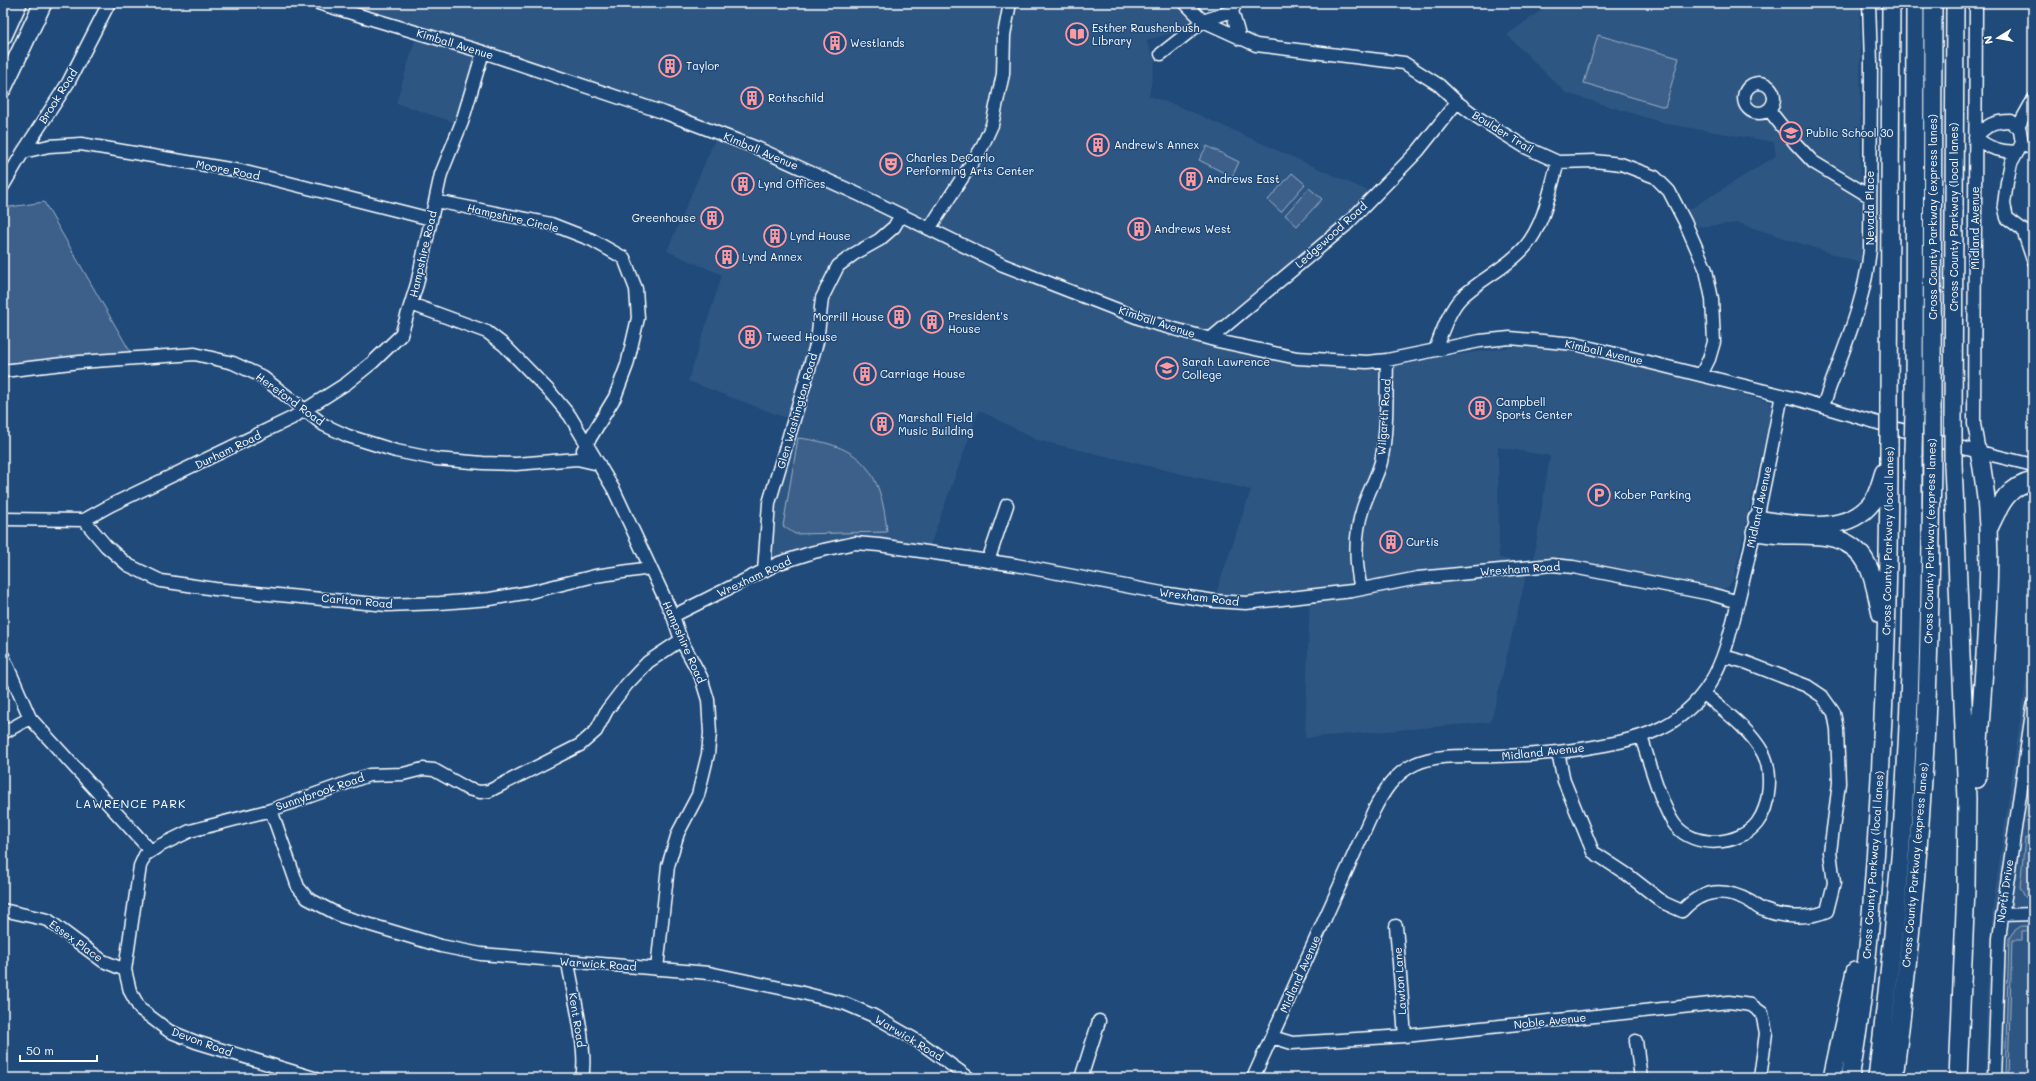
<svg xmlns="http://www.w3.org/2000/svg" width="2036" height="1081" viewBox="0 0 2036 1081" font-family="Mali,sans-serif">
<style>
.built{fill:#2e5683}
.green{fill:#3c618b;stroke:#9eb0c5}
.lines{fill:none;stroke-linecap:round;stroke-linejoin:round}
.minor-casing{stroke:#fff;stroke-width:15}
.highway-casing{stroke:#fff;stroke-width:20}
.minor{stroke:#1f4a7a;stroke-width:12}
.highway{stroke:#1f4a7a;stroke-width:17}
.highway-bridge-casing{stroke:#fff;stroke-width:20;stroke-linecap:butt}
.highway-bridge{stroke:#1f4a7a;stroke-width:17}
.labels{text-anchor:middle;stroke-width:3;stroke-linejoin:round;paint-order:stroke}
.poi-label{font-size:11px;fill:#fff;stroke:#1f4a7a;text-anchor:start}
.street-label{font-size:11px;fill:#fff;stroke:#1f4a7a}
.neighbourhood-label{font-size:12px;letter-spacing:1px;fill:#fff;stroke:#1f4a7a}
</style>
<rect width="100%" height="100%" fill="#1f4a7a"/>
<filter id="ink" filterUnits="userSpaceOnUse"><feTurbulence type="fractalNoise" baseFrequency=".025" numOctaves="2"/><feDisplacementMap in="SourceGraphic" scale="8" xChannelSelector="R" yChannelSelector="G"/><feConvolveMatrix kernelMatrix="1 2 1 2 8 2 1 2 1" color-interpolation-filters="sRGB"/></filter>
<g filter="url(#ink)">
<path class="built" d="M 326,3 L 1180,3 L 1201,26 L 1146,40 L 1155,61 L 1149,96 L 1181,107 L 1375,194 L 1207,341 L 1272,360 L 1299,364 L 1396,363 L 1537,344 L 1658,371 L 1773,403 L 1734,578 L 1728,587 L 1716,591 L 1533,563 L 1550,456 L 1498,447 L 1499,558 L 1529,564 L 1491,722 L 1305,738 L 1310,593 L 1214,599 L 1251,490 L 1037,440 L 979,410 L 928,551 L 882,544 L 766,566 L 770,507 L 797,422 L 688,381 L 722,275 L 667,251 L 719,130 L 480,48 L 459,124 L 396,103 L 418,31 Z
M 1551,3 L 1860,3 L 1861,263 L 1738,223 L 1697,227 L 1687,211 L 1776,156 L 1774,142 L 1667,124 L 1566,93 L 1507,35 Z
M 2033,632 L 2033,1078 L 1985,1078 L 1987,995 L 1993,904 Z"/>
<path class="green" d="M 1598,35 L 1679,58 L 1665,107 L 1584,83 Z
M 1207,146 L 1239,162 L 1232,177 L 1199,160 Z
M 1292,173 L 1305,184 L 1281,212 L 1268,200 Z
M 1309,188 L 1322,199 L 1297,226 L 1285,215 Z
M 44,202 L 131,353 L 3,364 L 3,208 Z
M 798,438 C 861,445 881,469 887,532 L 795,534 L 783,526 Z
M 2033,791 L 2033,832 L 2029,832 L 2028,820 Z
M 2025,838 L 2030,839 L 2028,847 L 2033,866 L 2033,899 L 2025,897 L 2020,887 Z
M 2021,926 L 2033,926 L 2033,931 L 2022,931 L 2022,940 L 2012,940 L 2008,1078 L 2005,1078 L 2009,938 L 2014,931 Z"/>
<g class="lines">
<g class="minor-casing">
<path id="minor" d="M 318,3 L 483,52 L 665,113 L 757,148 L 862,196 L 1003,265 L 1149,322 L 1218,341 L 1297,358 L 1367,362 L 1387,360 L 1480,341 L 1510,338 L 1575,344 L 1797,399 L 1959,447 L 2033,465
M 1185,3 L 1203,21 L 1256,45 L 1404,63 L 1439,85 L 1457,102 L 1477,117 L 1525,147 L 1558,162 L 1594,161 L 1621,164 L 1655,177 L 1669,191 L 1685,222 L 1706,270 L 1712,299 L 1714,342 L 1709,359 L 1701,375
M 1236,3 L 1232,11 L 1240,39
M 1976,3 L 1974,424 L 1979,452
M 1161,54 L 1203,21 L 1232,11
M1744 98a15 15 0 1 1 30 0a15 15 0 1 1-30 0Z
M 2033,100 L 2019,125 L 2022,143 L 2011,163 L 2007,182 L 2004,204 L 2007,218 L 2023,230 L 2033,260
M 1769,110 L 1796,144 L 1813,162 L 1869,196
M 1975,137 C 1990,149 1998,151 2017,152
M 1975,137 C 1988,125 1993,121 2011,121 L 2014,125
M 2022,143 L 2033,148
M 23,152 L 49,146 L 81,144 L 241,171 L 431,219
M 3,186 L 23,152 L 68,83 L 109,3
M 436,201 L 551,224 L 592,240 L 624,258 L 636,289 L 638,318 L 627,365 L 615,397 L 583,450
M 929,229 L 981,149 L 992,125 L 1003,74 L 1004,35 L 1010,3
M 411,304 L 487,332 L 504,345 L 550,392 L 570,416 L 614,490 L 673,616 L 681,640 L 701,677 L 708,700 L 710,733 L 708,754 L 698,795 L 678,833 L 668,866 L 657,969
M 1210,339 L 1345,226 L 1418,151 L 1457,102
M 1435,350 C 1441,335 1449,310 1461,298 C 1480,279 1507,268 1525,247 C 1544,225 1550,190 1558,162
M 3,371 L 80,362 L 195,354 L 233,363 L 261,376 L 324,425 L 348,436 L 396,451 L 436,459 L 483,463 L 516,464 L 577,459 L 599,464
M 1823,406 C 1841,354 1865,304 1870,249 L 1871,63 L 1869,3
M 3,519 L 84,520 L 111,505 L 292,418 L 347,383 L 373,362 L 401,335 L 417,284 L 441,174 L 462,122 L 483,52
M 84,520 L 106,546 L 128,565 L 161,581 L 215,589 L 387,605 L 440,603 L 490,599 L 530,592 L 595,576 L 650,568
M 988,561 L 1007,505
M 764,571 L 769,503 L 817,342 L 822,298 L 838,266 L 854,254 L 879,240 L 894,227 L 901,215
M 1361,589 C 1355,562 1354,535 1363,508 C 1368,492 1377,477 1381,462 C 1388,429 1386,394 1387,360
M 673,616 L 779,563 L 814,552 L 855,543 L 879,545 L 1016,565 L 1162,593 L 1215,601 L 1246,603 L 1352,591 L 1418,578 L 1552,565 L 1573,567 L 1711,594 L 1738,602
M 3,656 L 30,718 L 151,851
M 3,733 L 30,718
M 1641,737 C 1649,760 1662,808 1675,825 C 1694,849 1739,846 1757,823 C 1770,806 1773,772 1763,753 C 1749,728 1724,711 1703,693
M 1558,752 L 1564,781 L 1593,852 L 1628,875 L 1664,903 L 1682,911 C 1702,889 1725,887 1751,902 C 1755,905 1759,909 1764,910 C 1783,918 1809,919 1827,911 L 1834,883 L 1830,852 L 1839,783 L 1837,729 L 1834,713 L 1822,696 L 1807,686 L 1745,662 L 1723,656
M 271,810 L 298,887 L 307,898 L 341,916 L 441,946 L 481,954 L 709,973 L 799,992 L 846,1004 L 874,1016 L 921,1043 L 969,1078
M 3,910 L 48,920 L 103,961 L 125,970
M 2002,915 L 2033,914
M 1396,926 L 1405,1036
M 568,963 C 573,993 588,1050 582,1078
M 1272,1037 L 1292,1043 L 1405,1036 L 1729,1002 L 1751,1005 L 1762,1013 L 1766,1033 L 1760,1078
M 1636,1041 L 1641,1078
M 314,1078 L 196,1042 L 169,1031 L 140,1009 L 130,991 L 125,970 L 140,866 L 145,855 L 159,846 L 190,831 L 271,810 L 369,775 L 403,774 L 423,769 L 434,770 L 468,789 L 480,792 L 489,791 L 580,745 L 596,731 L 607,710 L 627,684 L 648,662 L 681,640
M 1081,1078 L 1099,1021
M 1253,1078 L 1373,812 C 1383,792 1394,774 1415,764 C 1439,753 1470,757 1496,756 C 1525,756 1553,753 1581,749 C 1634,740 1679,733 1710,683 C 1727,656 1733,620 1741,589 C 1757,525 1769,460 1782,395
M 1994,1078 L 1999,938 L 2033,706"/>
</g>
<g class="highway-casing">
<path id="highway" d="M 3,36 L 18,3
M 3,88 L 43,3
M 1889,405 L 1891,3
M 1914,413 L 1915,3
M 1932,418 L 1933,3
M 1953,425 L 1955,3
M 1953,464 L 1967,799 L 1966,888 L 1958,1078
M 1757,519 C 1791,525 1843,535 1869,506 C 1878,497 1880,483 1884,472
M 1989,528 C 1999,507 2007,486 2033,481
M 1755,532 C 1766,533 1777,535 1788,535 C 1818,535 1851,533 1867,564 C 1875,579 1877,598 1881,614
M 1977,779 C 1979,737 1982,696 1985,655 C 1989,587 1993,519 1979,452
M 1832,1078 L 1855,971
M 1850,1078 C 1867,985 1874,889 1879,795 C 1886,678 1889,561 1889,444
M 1877,1078 C 1889,980 1900,881 1905,783 C 1912,672 1913,562 1913,451
M 1894,1078 C 1908,967 1919,856 1925,745 C 1930,649 1931,553 1932,457"/>
</g>
<use href="#minor" class="minor"/>
<use href="#highway" class="highway"/>
<g class="highway-bridge-casing">
<path id="highway-bridge" d="M 1889,444 L 1889,405
M 1913,451 L 1914,413
M 1932,457 L 1932,418
M 1953,464 L 1953,425"/>
</g>
<use href="#highway-bridge" class="highway-bridge"/>
</g>
</g>
<defs>
<g id="library-ring" transform="scale(1.15)"><circle r="9.5" fill="#1f4a7a" stroke="#ff9aa2" stroke-width="1.5"/><path d="M-6-4Q-3-5.5-.7-3.5V5Q-3 3-6 4ZM6-4Q3-5.5 .7-3.5V5Q3 3 6 4Z" fill="#ff9aa2"/></g>
<g id="building-ring" transform="scale(1.15)"><circle r="9.5" fill="#1f4a7a" stroke="#ff9aa2" stroke-width="1.5"/><path d="M-4-6H4V6H1V3H-1V6H-4ZM-2.5-4.3h1.7v1.8h-1.7ZM.8-4.3h1.7v1.8H.8ZM-2.5-1h1.7V.8h-1.7ZM.8-1h1.7V.8H.8Z" fill="#ff9aa2"/></g>
<g id="school-ring" transform="scale(1.15)"><circle r="9.5" fill="#1f4a7a" stroke="#ff9aa2" stroke-width="1.5"/><path d="M0-5L7-2L0 1L-7-2ZM-4 1L0 2.5L4 1V4Q0 6-4 4Z" fill="#ff9aa2"/></g>
<g id="theatre-ring" transform="scale(1.15)"><circle r="9.5" fill="#1f4a7a" stroke="#ff9aa2" stroke-width="1.5"/><path d="M-5-5.5Q0-4 5-5.5V0Q5 5 0 6Q-5 5-5 0ZM-3.3-2.5H-1v1.5H-3.3ZM1-2.5H3.3v1.5H1ZM-2.8 1Q0 5.5 2.8 1Z" fill="#ff9aa2"/></g>
<g id="university-ring" transform="scale(1.15)"><circle r="9.5" fill="#1f4a7a" stroke="#ff9aa2" stroke-width="1.5"/><path d="M0-5L7-2L0 1L-7-2ZM-4 1L0 2.5L4 1V4Q0 6-4 4Z" fill="#ff9aa2"/></g>
<g id="parking-ring" transform="scale(1.15)"><circle r="9.5" fill="#1f4a7a" stroke="#ff9aa2" stroke-width="1.5"/><path d="M-3.5-5.5H1a3.5 3.5 0 0 1 0 7H-1V5.5H-3.5ZM-1-3.4V-.6H.8a1.4 1.4 0 0 0 0-2.8Z" fill="#ff9aa2"/></g>
</defs>
<g fill-rule="evenodd">
<use href="#library-ring" x="1077" y="34"/>
<use href="#building-ring" x="835" y="43"/>
<use href="#building-ring" x="670" y="66"/>
<use href="#building-ring" x="752" y="98"/>
<use href="#school-ring" x="1791" y="133"/>
<use href="#building-ring" x="1098" y="145"/>
<use href="#theatre-ring" x="891" y="164"/>
<use href="#building-ring" x="1191" y="179"/>
<use href="#building-ring" x="743" y="184"/>
<use href="#building-ring" x="712" y="218"/>
<use href="#building-ring" x="1139" y="229"/>
<use href="#building-ring" x="775" y="236"/>
<use href="#building-ring" x="727" y="257"/>
<use href="#building-ring" x="899" y="317"/>
<use href="#building-ring" x="932" y="322"/>
<use href="#building-ring" x="750" y="337"/>
<use href="#university-ring" x="1167" y="368"/>
<use href="#building-ring" x="865" y="374"/>
<use href="#building-ring" x="1480" y="408"/>
<use href="#building-ring" x="882" y="424"/>
<use href="#parking-ring" x="1599" y="495"/>
<use href="#building-ring" x="1391" y="542"/>
</g>
<g class="labels">
<g class="poi-label">
<text x="1092" y="32">Esther Raushenbush<tspan x="1092" dy="13">Library</tspan></text>
<text x="850" y="47">Westlands</text>
<text x="686" y="70">Taylor</text>
<text x="768" y="102">Rothschild</text>
<text x="1806" y="137">Public School 30</text>
<text x="1114" y="149">Andrew's Annex</text>
<text x="906" y="162">Charles DeCarlo<tspan x="906" dy="13">Performing Arts Center</tspan></text>
<text x="1206" y="183">Andrews East</text>
<text x="758" y="188">Lynd Offices</text>
<text x="696" y="222" text-anchor="end">Greenhouse</text>
<text x="1154" y="233">Andrews West</text>
<text x="790" y="240">Lynd House</text>
<text x="742" y="261">Lynd Annex</text>
<text x="948" y="320">President's<tspan x="948" dy="13">House</tspan></text>
<text x="884" y="321" text-anchor="end">Morrill House</text>
<text x="766" y="341">Tweed House</text>
<text x="1182" y="366">Sarah Lawrence<tspan x="1182" dy="13">College</tspan></text>
<text x="880" y="378">Carriage House</text>
<text x="1496" y="406">Campbell<tspan x="1496" dy="13">Sports Center</tspan></text>
<text x="898" y="422">Marshall Field<tspan x="898" dy="13">Music Building</tspan></text>
<text x="1614" y="499">Kober Parking</text>
<text x="1406" y="546">Curtis</text>
</g>
<g class="street-label">
<text transform="translate(455 44) rotate(17)" y="4">Kimball Avenue</text>
<text transform="translate(58 96) rotate(-58)" y="4">Brook Road</text>
<text transform="translate(1503 132) rotate(32)" y="4">Boulder Trail</text>
<text transform="translate(761 151) rotate(23)" y="4">Kimball Avenue</text>
<text transform="translate(228 170) rotate(11)" y="4">Moore Road</text>
<text transform="translate(1870 208) rotate(-90)" y="4">Nevada Place</text>
<text transform="translate(1933 217) rotate(-90)" y="4">Cross County Parkway (express lanes)</text>
<text transform="translate(1954 217) rotate(-90)" y="4">Cross County Parkway (local lanes)</text>
<text transform="translate(513 218) rotate(13)" y="4">Hampshire Circle</text>
<text transform="translate(1975 228) rotate(-90)" y="4">Midland Avenue</text>
<text transform="translate(1331 235) rotate(-42)" y="4">Ledgewood Road</text>
<text transform="translate(423 254) rotate(-77)" y="4">Hampshire Road</text>
<text transform="translate(1157 322) rotate(18)" y="4">Kimball Avenue</text>
<text transform="translate(1604 352) rotate(13)" y="4">Kimball Avenue</text>
<text transform="translate(290 399) rotate(36)" y="4">Hereford Road</text>
<text transform="translate(797 411) rotate(-74)" y="4">Glen Washington Road</text>
<text transform="translate(1384 417) rotate(-86)" y="4">Wilgarth Road</text>
<text transform="translate(228 450) rotate(-26)" y="4">Durham Road</text>
<text transform="translate(1759 507) rotate(-78)" y="4">Midland Avenue</text>
<text transform="translate(1888 541) rotate(-89)" y="4">Cross County Parkway (local lanes)</text>
<text transform="translate(1930 541) rotate(-89)" y="4">Cross County Parkway (express lanes)</text>
<text transform="translate(1520 569) rotate(-4)" y="4">Wrexham Road</text>
<text transform="translate(754 577) rotate(-25)" y="4">Wrexham Road</text>
<text transform="translate(1199 597) rotate(7)" y="4">Wrexham Road</text>
<text transform="translate(357 601) rotate(5)" y="4">Carlton Road</text>
<text transform="translate(684 642) rotate(66)" y="4">Hampshire Road</text>
<text transform="translate(1543 752) rotate(-6)" y="4">Midland Avenue</text>
<text transform="translate(320 792) rotate(-19)" y="4">Sunnybrook Road</text>
<text transform="translate(1873 865) rotate(-86)" y="4">Cross County Parkway (local lanes)</text>
<text transform="translate(1915 865) rotate(-85)" y="4">Cross County Parkway (express lanes)</text>
<text transform="translate(2005 891) rotate(-82)" y="4">North Drive</text>
<text transform="translate(76 941) rotate(36)" y="4">Essex Place</text>
<text transform="translate(598 964) rotate(4)" y="4">Warwick Road</text>
<text transform="translate(1300 974) rotate(-66)" y="4">Midland Avenue</text>
<text transform="translate(1400 981) rotate(-94)" y="4">Lawton Lane</text>
<text transform="translate(577 1020) rotate(81)" y="4">Kent Road</text>
<text transform="translate(1550 1021) rotate(-6)" y="4">Noble Avenue</text>
<text transform="translate(909 1038) rotate(31)" y="4">Warwick Road</text>
<text transform="translate(202 1042) rotate(20)" y="4">Devon Road</text>
</g>
<g class="neighbourhood-label">
<text x="131" y="808">LAWRENCE PARK</text>
</g>
</g>
<rect width="2036" height="1081" fill="none" stroke="#1f4a7a" stroke-width="16"/>
<rect x="8" y="8" width="2020" height="1065" fill="none" stroke="#fff" stroke-width="1.5" filter="url(#ink)"/>
<g transform="translate(1998 38) rotate(259)" stroke="#1f4a7a" stroke-width="3" paint-order="stroke">
<path d="M0-3L7 15L0 10L-7 15Z" fill="#ffffff"/>
<text y="-6" font-size="11" font-weight="bold" text-anchor="middle" fill="#ffffff">N</text>
</g>
<path d="M20 1055v6h77v-6" fill="none" stroke="#ffffff" stroke-width="2"/>
<text x="26" y="1055" font-size="12" fill="#ffffff" stroke="#1f4a7a" stroke-width="3" paint-order="stroke">50 m</text>
</svg>
